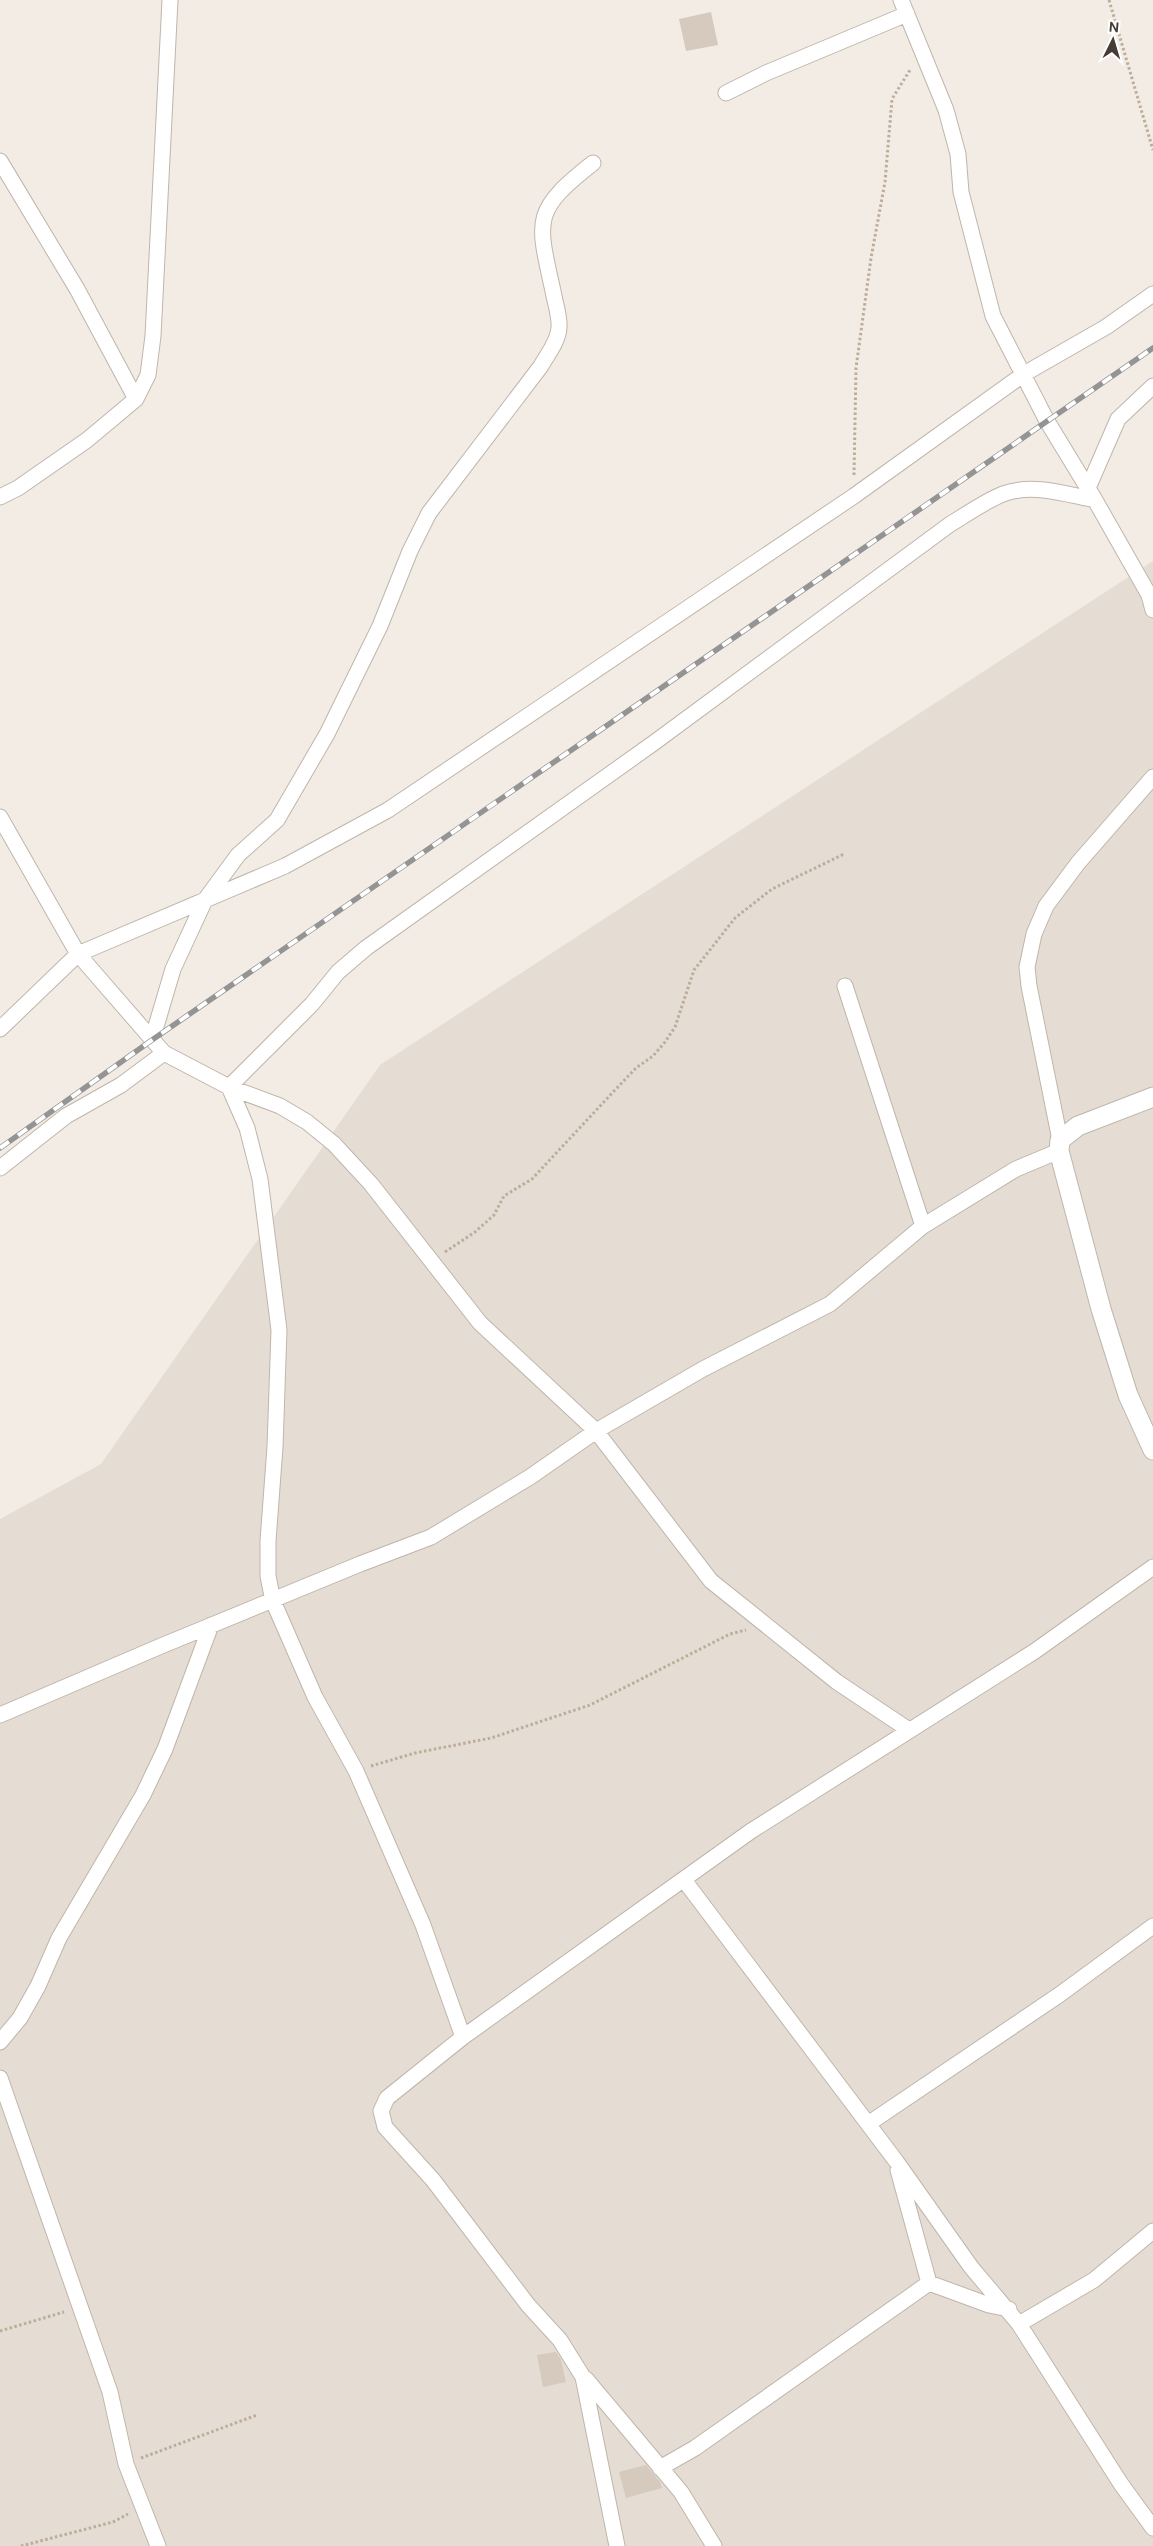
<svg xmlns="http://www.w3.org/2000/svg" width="1153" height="2546" viewBox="0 0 1153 2546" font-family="'DM Sans',sans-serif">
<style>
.residential{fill:#e5ddd3}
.building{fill:#d6c9be}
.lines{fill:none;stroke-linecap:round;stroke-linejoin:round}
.minor-casing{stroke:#bfb5ab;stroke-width:17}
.tertiary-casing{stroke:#bfb5ab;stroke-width:21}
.path{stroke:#beac9a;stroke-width:3;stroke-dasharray:2.5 2.5;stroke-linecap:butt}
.minor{stroke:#fff;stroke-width:15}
.tertiary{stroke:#fff;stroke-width:19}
.rail-casing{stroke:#949494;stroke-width:5.5}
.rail{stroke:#fff;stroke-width:4;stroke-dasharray:11;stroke-linecap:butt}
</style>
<rect width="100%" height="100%" fill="#f2ece5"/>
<path class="residential" d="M 1153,561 L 1153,2546 L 0,2546 L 0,1519 L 101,1464 L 380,1065 Z"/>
<path class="building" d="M 711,12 L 718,45 L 686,51 L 679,19 Z
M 556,2352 L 561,2360 L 566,2382 L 543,2387 L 537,2355 Z
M 646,2465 L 660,2482 L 662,2488 L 626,2498 L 619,2472 Z"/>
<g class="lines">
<g class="minor-casing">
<path id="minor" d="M 901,0 L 946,110 L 958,154 L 961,192 L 993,316 L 1047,421 L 1095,500 L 1149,595 L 1153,610
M 726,93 L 766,73 L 907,14
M 0,161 L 77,289 L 136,399
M 1088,488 L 1118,419 L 1153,386
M 0,497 L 18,488 L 87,440 L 136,399 L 148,375 L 153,336 L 170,0
M 0,817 L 78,954 L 164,1053 L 229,1087 L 280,1106 L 307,1122 L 334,1144 L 371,1184 L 480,1323 L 596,1431 L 711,1581 L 837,1682 L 909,1730
M 845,986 L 923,1226
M 0,1029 L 78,954 L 285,866 L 388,810 L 854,496 L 1024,374 L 1106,327 L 1153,294
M 152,1040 L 173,969 L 205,900 L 238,855 L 277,820 L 327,734 L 380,626 L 410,551 L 429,513 L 541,366 C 547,355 558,342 559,328 C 560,316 555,303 553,291 C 537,219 532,211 593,163
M 1060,1140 L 1029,986 L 1027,967 L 1034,934 L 1046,906 L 1078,863 L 1153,777
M 0,1168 L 66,1116 L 121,1085 L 164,1053
M 0,1715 L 161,1646 L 360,1564 L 431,1537 L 530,1477 L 596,1431 L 703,1369 L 830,1304 L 923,1226 L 1016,1169 L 1059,1151
M 684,1880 L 896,2161 L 971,2267 L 1019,2324 L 1121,2484 L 1153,2528
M 463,2037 L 423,1925 L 356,1771 L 315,1697 L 273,1601 L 268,1576 L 268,1541 L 275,1447 L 279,1330 L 260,1179 L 247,1128 L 229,1087 L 312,1004 L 338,972 L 366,948 L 655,742 L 949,525 C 964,516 987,500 1003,494 C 1033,483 1065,494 1095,500
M 0,2042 L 20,2018 L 38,1986 L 59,1938 L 143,1795 L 165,1749 L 211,1625
M 0,2078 L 110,2392 L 126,2464 L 158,2546
M 868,2124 L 1059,1995 L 1153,1926
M 929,2283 L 989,2305 L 1009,2309
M 1019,2324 L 1094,2280 L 1153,2231
M 586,2379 L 681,2492 L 714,2546
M 660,2468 L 695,2448 L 929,2283 L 898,2170
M 617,2546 L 583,2377 L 560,2340 L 528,2305 L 433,2180 L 385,2127 L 381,2111 L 387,2098 L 463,2037 L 751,1831 L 1035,1651 L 1153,1567"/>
</g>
<g class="tertiary-casing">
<path id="tertiary" d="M 1153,1097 L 1078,1126 L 1060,1140 L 1059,1151 L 1101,1309 L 1128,1395 L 1153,1450"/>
</g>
<path class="path" d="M 1109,0 L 1153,150
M 854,475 L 856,368 L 871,258 L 885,182 L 892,99 L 910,70
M 445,1252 L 475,1232 L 494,1215 L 504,1196 L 532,1179 L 615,1090 L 636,1068 L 653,1056 L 665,1042 L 675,1027 L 694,970 L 735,918 L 772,889 L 844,854
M 371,1766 L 415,1753 L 491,1738 L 590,1705 L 730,1634 L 746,1630
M 0,2331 L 64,2312
M 141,2458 L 257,2415
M 21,2546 L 113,2522 L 128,2514"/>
<use href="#minor" class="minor"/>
<use href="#tertiary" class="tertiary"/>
<g class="rail-casing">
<path id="rail" d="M 0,1148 L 152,1040 L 1153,348"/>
</g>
<use href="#rail" class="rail"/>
</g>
<g transform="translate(1113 40) rotate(5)" stroke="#ffffff" stroke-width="4" paint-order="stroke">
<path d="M0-4L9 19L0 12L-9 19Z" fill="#443c35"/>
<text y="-8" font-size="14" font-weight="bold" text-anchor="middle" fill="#443c35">N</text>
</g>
</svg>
